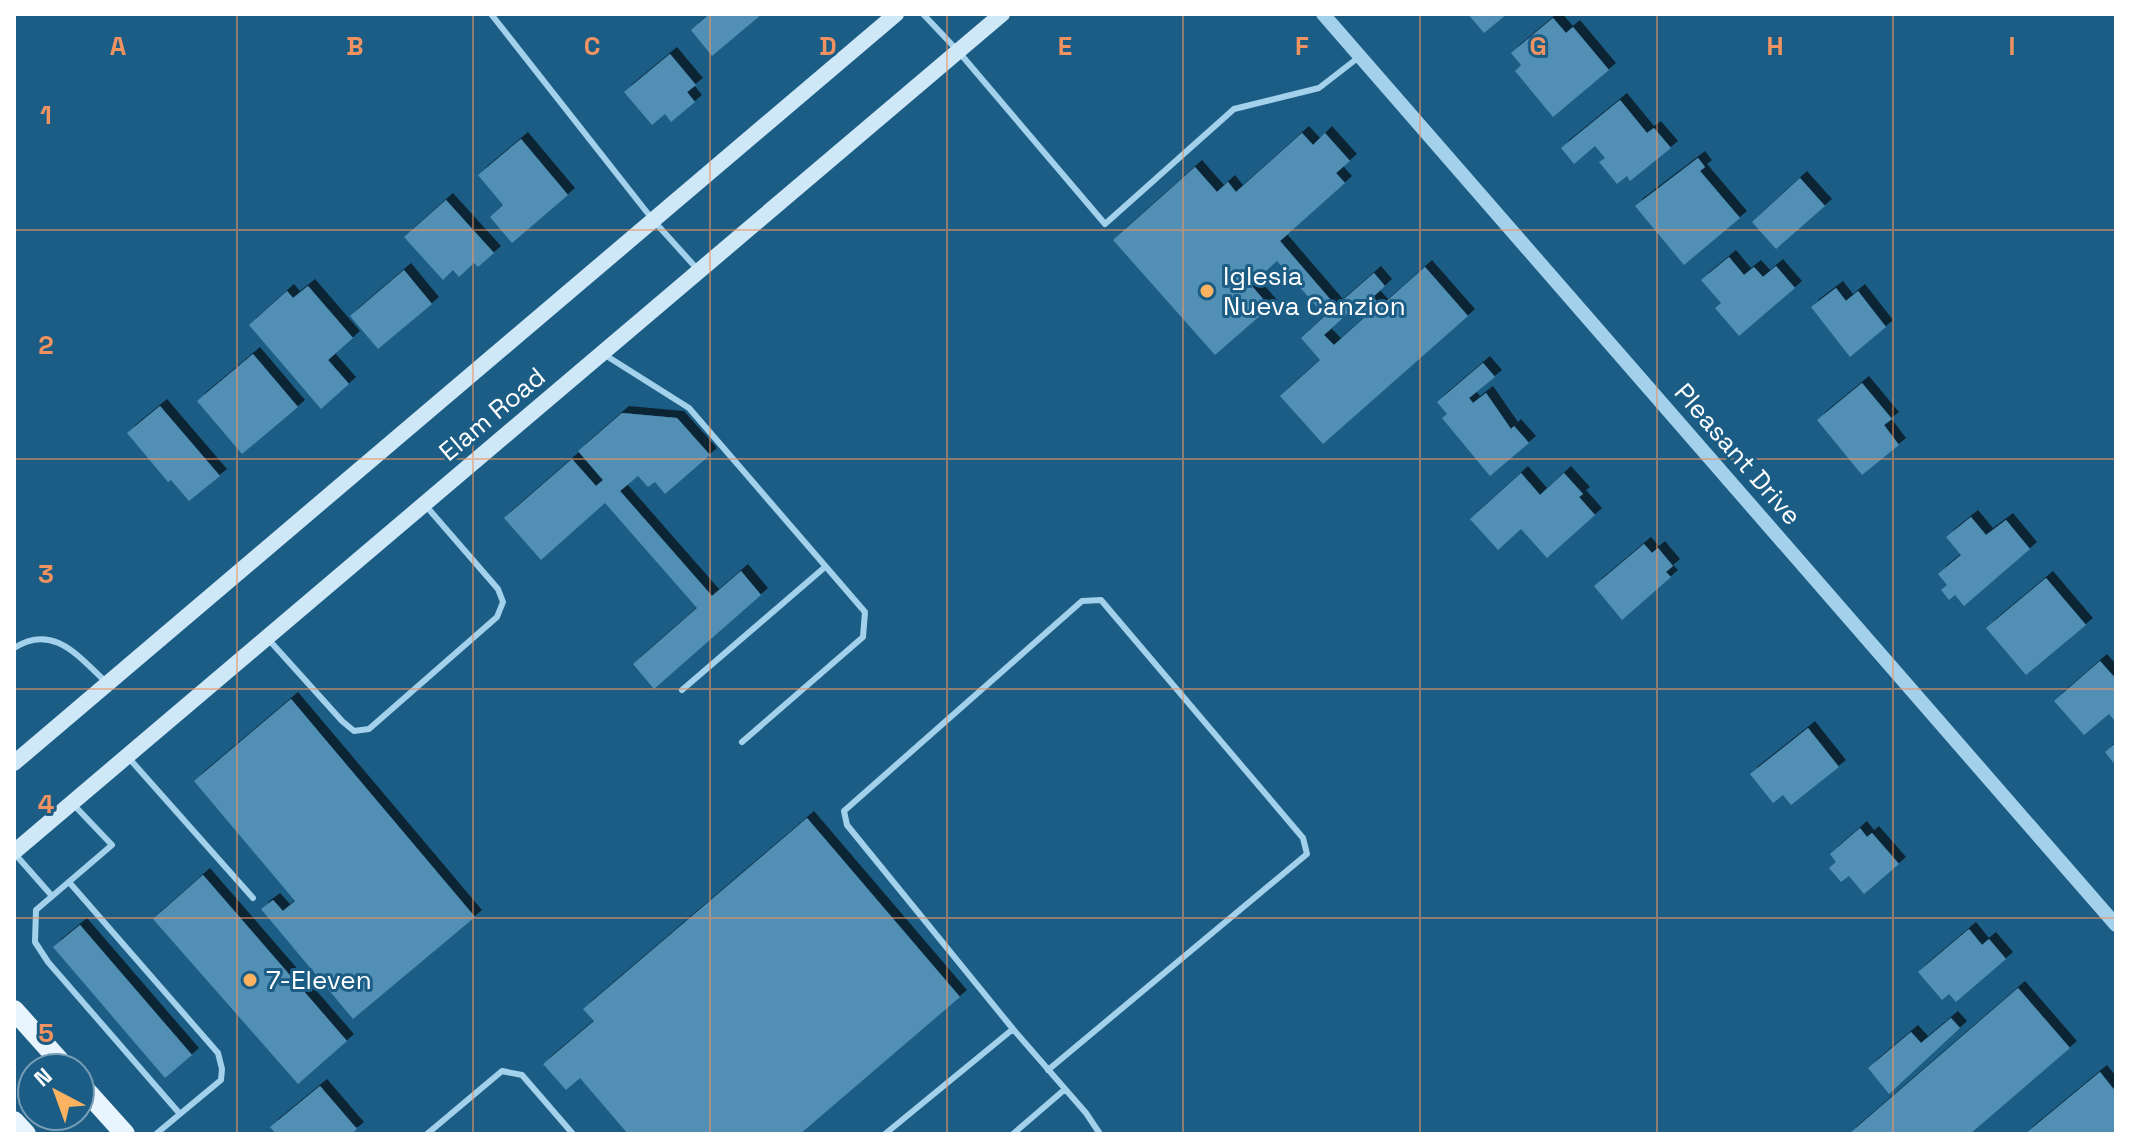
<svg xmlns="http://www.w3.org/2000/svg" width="2130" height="1148" viewBox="0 0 2130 1148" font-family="'Space Grotesk',sans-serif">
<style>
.building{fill:#518fb4;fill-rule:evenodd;filter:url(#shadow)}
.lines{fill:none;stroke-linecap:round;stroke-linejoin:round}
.service{stroke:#a3d1eb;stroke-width:6}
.tertiary{stroke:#a3d1eb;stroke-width:14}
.secondary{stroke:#cfe8f8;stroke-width:16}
.primary{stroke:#e8f5fe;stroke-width:20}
.grid{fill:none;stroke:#f09361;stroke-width:2;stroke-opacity:0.55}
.poi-dot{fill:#fcb261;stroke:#1c5d85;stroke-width:3}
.labels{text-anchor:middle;stroke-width:6;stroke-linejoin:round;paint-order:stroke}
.poi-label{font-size:26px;fill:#fff;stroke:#1c5d85;text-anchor:start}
.street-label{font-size:26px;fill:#fff;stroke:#1c5d85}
.grid-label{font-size:26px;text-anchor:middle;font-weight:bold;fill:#f09361;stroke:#1c5d85;stroke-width:6;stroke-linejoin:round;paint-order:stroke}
</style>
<defs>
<filter id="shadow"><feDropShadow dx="7" dy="-7" stdDeviation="0" flood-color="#0009"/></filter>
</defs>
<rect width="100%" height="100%" fill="#1c5d85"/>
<path class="building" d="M 705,14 L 762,14 L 712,56 L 691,30 L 707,16 Z
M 1468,14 L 1507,14 L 1484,33 Z
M 1553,18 L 1566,33 L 1573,27 L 1609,70 L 1553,117 L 1515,71 L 1521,65 L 1511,53 Z
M 670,54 L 696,85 L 687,92 L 695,102 L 671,122 L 665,114 L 652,125 L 624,92 Z
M 1620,100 L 1647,133 L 1654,128 L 1671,148 L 1630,181 L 1627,176 L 1617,184 L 1599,162 L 1605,158 L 1595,146 L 1574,164 L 1561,148 Z
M 1302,133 L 1313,145 L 1325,133 L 1350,161 L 1336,173 L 1345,183 L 1280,241 L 1336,306 L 1374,273 L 1385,286 L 1373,297 L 1381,306 L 1425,267 L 1468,316 L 1323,444 L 1280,396 L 1320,360 L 1301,338 L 1325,316 L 1277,261 L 1251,285 L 1270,307 L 1215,355 L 1113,240 L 1195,167 L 1217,192 L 1228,182 L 1236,192 ZM 1356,306 L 1365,317 L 1334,345 L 1324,335 Z
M 521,139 L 568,195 L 512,243 L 490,217 L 503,205 L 478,175 Z
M 1698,158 L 1705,167 L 1700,171 L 1740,218 L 1684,265 L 1635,206 Z
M 1800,178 L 1825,206 L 1776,249 L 1752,222 Z
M 446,200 L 494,253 L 478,267 L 474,263 L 459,277 L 453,270 L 443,280 L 404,237 Z
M 1729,257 L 1744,275 L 1754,267 L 1763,277 L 1776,266 L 1795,288 L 1739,336 L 1715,308 L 1721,303 L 1701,280 Z
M 404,270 L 432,304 L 378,349 L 350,316 Z
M 308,286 L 353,338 L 328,360 L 349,384 L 321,409 L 249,325 L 287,291 L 293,298 Z
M 1836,288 L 1846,301 L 1858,291 L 1886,327 L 1850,357 L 1811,307 Z
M 253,354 L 298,407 L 242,454 L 197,401 Z
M 1483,363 L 1495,377 L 1469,398 L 1473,403 L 1486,393 L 1511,429 L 1514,426 L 1529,443 L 1490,476 L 1442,418 L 1447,414 L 1437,402 Z
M 1862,383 L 1892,419 L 1884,425 L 1899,445 L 1862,475 L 1817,420 Z
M 160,406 L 220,476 L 189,501 L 171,480 L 168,482 L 127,433 Z
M 622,413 L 677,418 L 710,455 L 665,494 L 655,482 L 648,487 L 638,476 L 620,491 L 712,596 L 741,571 L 761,595 L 654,689 L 633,664 L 697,608 L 605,503 L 541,560 L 504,518 L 572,459 L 596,486 L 603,480 L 578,451 Z
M 1521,473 L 1540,495 L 1564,473 L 1583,494 L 1579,497 L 1595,515 L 1547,558 L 1521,529 L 1498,550 L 1470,519 Z
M 1971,517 L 1986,535 L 2006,520 L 2030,549 L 1964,606 L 1955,595 L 1949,600 L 1941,590 L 1947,585 L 1938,574 L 1961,555 L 1946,537 Z
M 1644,544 L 1652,553 L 1658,548 L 1673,566 L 1666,572 L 1671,577 L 1622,620 L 1594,586 Z
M 2046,578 L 2086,625 L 2026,675 L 1986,628 Z
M 2100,661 L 2116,679 L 2116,719 L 2114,720 L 2109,714 L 2084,735 L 2054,701 Z
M 291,699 L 475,917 L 353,1019 L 261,909 L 273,900 L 283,911 L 295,901 L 194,781 Z
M 1808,728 L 1839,767 L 1791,805 L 1783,795 L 1773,803 L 1750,774 Z
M 2116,743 L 2116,766 L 2105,752 Z
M 807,818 L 960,997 L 800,1134 L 628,1134 L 580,1078 L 566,1090 L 543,1064 L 594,1021 L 583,1009 Z
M 1860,828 L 1867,837 L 1872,833 L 1899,864 L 1864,894 L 1849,876 L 1841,882 L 1829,868 L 1836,862 L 1830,854 Z
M 203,875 L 347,1041 L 298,1084 L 153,919 Z
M 80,925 L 192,1055 L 165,1078 L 53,947 Z
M 1969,929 L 1982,945 L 1989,939 L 2006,959 L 1956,1002 L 1949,994 L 1942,1000 L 1918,972 Z
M 2018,988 L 2070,1048 L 1970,1134 L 1849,1134 Z
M 1951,1018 L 1960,1028 L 1889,1094 L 1868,1068 L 1911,1032 L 1921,1043 Z
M 2100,1072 L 2116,1092 L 2116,1134 L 2025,1134 Z
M 320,1086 L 357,1129 L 351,1134 L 276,1134 L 270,1127 Z"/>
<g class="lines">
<path class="service" d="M 491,14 L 653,220 L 699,271
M 923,14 L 958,51 L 1105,224 L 1234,109 L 1319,88 L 1359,57
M 605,355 L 689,408 L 865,612 L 863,637 L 742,742
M 269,640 L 342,721 L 354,731 L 369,729 L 497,617 L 503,602 L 498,589 L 426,506
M 14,648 C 53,623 78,656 105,681
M 682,690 L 825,567
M 127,756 L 253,898
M 72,803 L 112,845 L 36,910 L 35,942 L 48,962 L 180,1114 L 156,1134
M 15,854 L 52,896
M 69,882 L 218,1053 L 222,1069 L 221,1080 L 180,1114
M 1013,1029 L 847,825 L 844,811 L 1082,601 L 1101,600 L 1303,838 L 1307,854 L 1048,1070
M 427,1134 L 502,1071 L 522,1075 L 573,1134
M 885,1134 L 1013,1029 L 1086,1113 L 1100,1134
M 1013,1134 L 1064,1090"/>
<path class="tertiary" d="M 1323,14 L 2116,925"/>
<path class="secondary" d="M 14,763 L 896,14
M 14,852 L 1002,14"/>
<path class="primary" d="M 14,1010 L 66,1068
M 80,1084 L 125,1134
M 14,1121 L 26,1134"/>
</g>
<path class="grid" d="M 237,14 L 237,1134M 473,14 L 473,1134M 710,14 L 710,1134M 947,14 L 947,1134M 1183,14 L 1183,1134M 1420,14 L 1420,1134M 1657,14 L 1657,1134M 1893,14 L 1893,1134M 14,230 L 2116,230M 14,459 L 2116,459M 14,689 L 2116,689M 14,918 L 2116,918"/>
<g class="poi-dot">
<circle cx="1207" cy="291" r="8"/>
<circle cx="250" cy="980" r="8"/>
</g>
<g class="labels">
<g class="poi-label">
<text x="1223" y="285">Iglesia<tspan x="1223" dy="30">Nueva Canzion</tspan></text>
<text x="266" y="989">7-Eleven</text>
</g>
<g class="street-label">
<text transform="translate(492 414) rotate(-40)" y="9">Elam Road</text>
<text transform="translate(1738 454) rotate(49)" y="9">Pleasant Drive</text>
</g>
</g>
<g class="grid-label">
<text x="118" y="55">A</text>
<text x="355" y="55">B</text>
<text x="592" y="55">C</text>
<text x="828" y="55">D</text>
<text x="1065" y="55">E</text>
<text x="1302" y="55">F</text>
<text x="1538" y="55">G</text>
<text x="1775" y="55">H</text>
<text x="2012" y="55">I</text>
<text x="46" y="124">1</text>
<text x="46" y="354">2</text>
<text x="46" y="583">3</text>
<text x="46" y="813">4</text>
<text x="46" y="1042">5</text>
</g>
<rect width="2130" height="1148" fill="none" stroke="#ffffff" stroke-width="32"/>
<g transform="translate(56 1092) rotate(319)"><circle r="38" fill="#1c5d85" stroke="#779eb6" stroke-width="2"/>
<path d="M0-6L14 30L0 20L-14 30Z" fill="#fcb261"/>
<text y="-12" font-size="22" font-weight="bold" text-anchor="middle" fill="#ffffff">N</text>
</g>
</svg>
